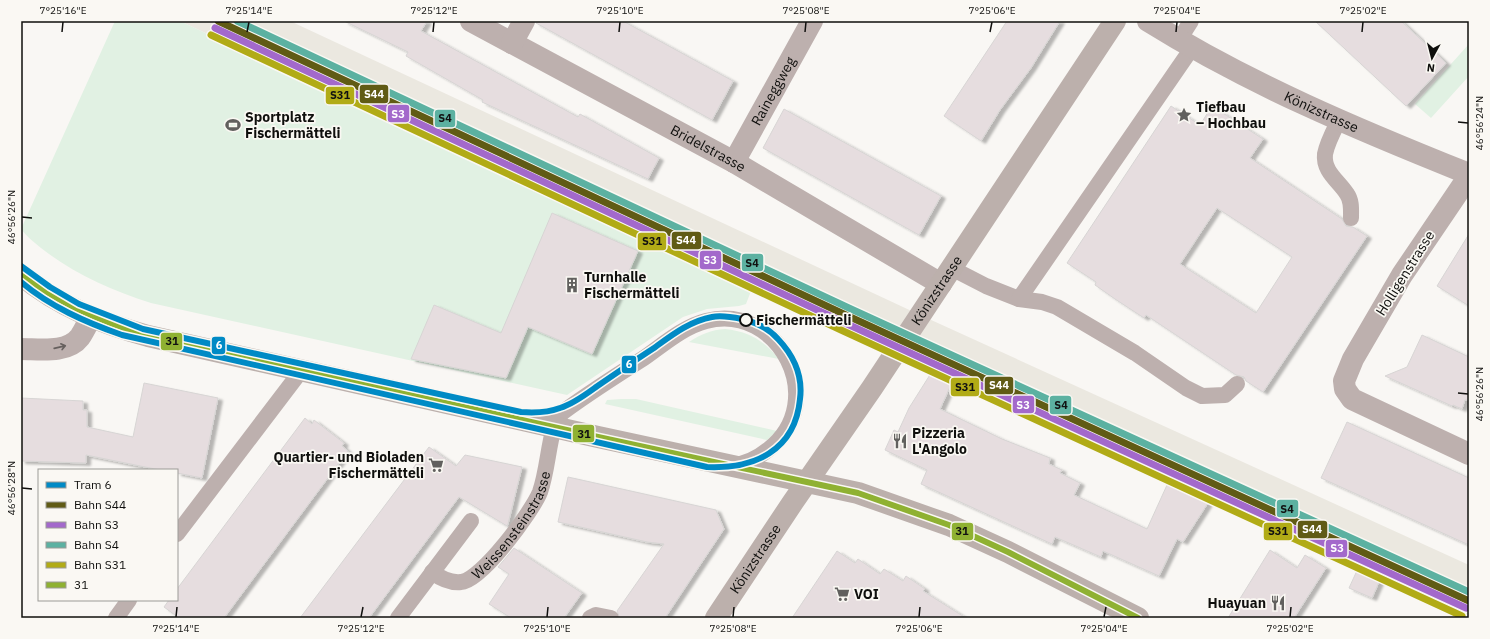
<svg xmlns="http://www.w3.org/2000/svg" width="1490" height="639" viewBox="0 0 1490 639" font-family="'IBM Plex Sans',sans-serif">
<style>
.built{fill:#ebe8e0}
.green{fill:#e1f1e3}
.building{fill:#e6dddf;stroke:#d7d5d4;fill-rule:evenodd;filter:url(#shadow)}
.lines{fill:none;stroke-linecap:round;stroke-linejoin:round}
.lane{stroke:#bdb0ae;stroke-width:16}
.street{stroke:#bdb0ae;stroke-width:22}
.secondary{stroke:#bcb0ac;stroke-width:22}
.bus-1-casing{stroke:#faf8f3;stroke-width:9}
.bus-1{stroke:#8fb132;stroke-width:6}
.rail-1-casing{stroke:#faf8f3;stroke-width:10}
.rail-2-casing{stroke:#faf8f3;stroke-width:10}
.rail-3-casing{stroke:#faf8f3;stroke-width:10}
.rail-4-casing{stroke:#faf8f3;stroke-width:10}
.rail-1{stroke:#605b15;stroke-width:7}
.rail-2{stroke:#a369cb;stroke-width:7}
.rail-3{stroke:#5cb1a1;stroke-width:7}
.rail-4{stroke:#b1ab16;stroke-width:7}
.tram-1-casing{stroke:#faf8f3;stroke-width:9}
.tram-1{stroke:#008ac5;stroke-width:6}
.oneway{stroke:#66605e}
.ticks{fill:none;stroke:#0f0f0d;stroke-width:1.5}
.stop-dot{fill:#faf8f3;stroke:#0f0f0d;stroke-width:2}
.labels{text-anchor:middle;stroke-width:3.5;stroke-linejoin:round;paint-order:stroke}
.street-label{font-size:14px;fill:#0f0f0d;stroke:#faf8f3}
.poi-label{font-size:14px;font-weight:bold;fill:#0f0f0d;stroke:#faf8f3;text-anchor:start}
.stop-label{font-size:14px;font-weight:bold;fill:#0f0f0d;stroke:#faf8f3;text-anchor:start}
.line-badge{stroke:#faf8f3;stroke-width:1.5}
.badge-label{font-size:11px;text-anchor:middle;font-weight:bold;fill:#fff}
.pale-badge-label{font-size:11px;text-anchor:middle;font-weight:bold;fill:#111}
.neatline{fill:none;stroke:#0f0f0d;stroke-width:1.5}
.ticks-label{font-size:10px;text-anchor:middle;fill:#0f0f0d}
</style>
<defs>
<filter id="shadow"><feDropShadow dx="4.5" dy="2.5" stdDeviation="1" flood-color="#0004"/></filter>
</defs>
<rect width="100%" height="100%" fill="#f9f7f4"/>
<path class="built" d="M 180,21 L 290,21 L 918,314 L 1469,565 L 1469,615 L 1384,576 L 1384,572 L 1359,561 L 1357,565 L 1098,445 L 695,265 Z"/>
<path class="green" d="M 115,21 L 180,21 L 751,291 L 746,304 L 739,306 L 707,309 L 683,317 L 567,395 L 151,303 C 111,290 74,274 41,248 C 34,242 26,236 21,229 Z
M 1469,44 L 1469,76 L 1431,118 L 1415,104 Z
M 725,329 C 750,332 763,340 779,359 L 689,342 C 701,334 711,330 725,329 Z
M 621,399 L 636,399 L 777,431 L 767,440 L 605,404 L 607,400 Z"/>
<path class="building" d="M 344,21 L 427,21 L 421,31 L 578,117 L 580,114 L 659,158 L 648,179 L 482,102 L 483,100 L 406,56 L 408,52 Z
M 536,21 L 623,21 L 733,81 L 712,120 L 536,23 Z
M 1007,21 L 1060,21 L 1031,68 L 1000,110 L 981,141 L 944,116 Z
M 1315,21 L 1401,21 L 1446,63 L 1406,106 Z
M 1171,106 L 1200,125 L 1212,106 L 1263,139 L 1250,158 L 1342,219 L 1346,226 L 1353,227 L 1367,236 L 1263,392 L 1246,381 L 1244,377 L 1236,375 L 1146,315 L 1144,318 L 1115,299 L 1095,285 L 1096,282 L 1067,263 ZM 1217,208 L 1292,257 L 1256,313 L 1180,264 Z
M 784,109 L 941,196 L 919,235 L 763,148 Z
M 552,213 L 638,251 L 592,354 L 528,327 L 506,378 L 411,359 L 434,305 L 501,333 Z
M 1469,234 L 1469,306 L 1437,286 Z
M 1422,335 L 1469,357 L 1469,400 L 1465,400 L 1462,409 L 1453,405 L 1452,406 L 1385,376 L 1407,367 Z
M 933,370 L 954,378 L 940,409 L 1002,439 L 1050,458 L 1049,464 L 1062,470 L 1060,473 L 1080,483 L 1074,495 L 1147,529 L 1167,485 L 1208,503 L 1183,542 L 1177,539 L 1159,576 L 1103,551 L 1101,557 L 1055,537 L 1052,544 L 921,484 L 927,470 L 885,450 L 894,430 L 898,432 L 909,408 Z
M 144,383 L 218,398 L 202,478 L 177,473 L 177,470 L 160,470 L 86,455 L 86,463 L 21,461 L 21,398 L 83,401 L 83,410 L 87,410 L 87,427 L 133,437 Z
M 305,418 L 312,424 L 314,420 L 344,443 L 342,446 L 348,451 L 224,618 L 179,618 L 164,607 L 169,600 L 177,600 L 177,589 Z
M 1347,422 L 1469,478 L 1469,545 L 1321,478 Z
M 429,447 L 456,466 L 465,455 L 522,467 L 508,524 L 507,526 L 459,497 L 369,618 L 300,618 Z
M 568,477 L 716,510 L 724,529 L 665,618 L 620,618 L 617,611 L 664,544 L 647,542 L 558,522 Z
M 514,548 L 582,593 L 564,618 L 511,618 L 489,604 L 509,574 L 498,567 Z
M 1270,550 L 1297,568 L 1305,555 L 1326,568 L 1294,618 L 1228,618 Z
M 837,551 L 855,563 L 858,559 L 880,574 L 884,569 L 903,581 L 906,576 L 925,589 L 923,591 L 966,618 L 792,618 Z
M 1360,564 L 1382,575 L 1372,598 L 1349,588 Z"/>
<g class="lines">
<g class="lane">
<path d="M 1179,40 L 1191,21"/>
<path d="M 1339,120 C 1334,130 1327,143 1325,154 C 1323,172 1339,181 1347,194 C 1352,201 1351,210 1351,218"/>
<path d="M 951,268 L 986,286 L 1019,299 L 1042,302 L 1057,307 L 1135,353 L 1186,388 L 1202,396 L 1225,395 L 1237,384"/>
<path d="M 1019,299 L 1192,48"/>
<path d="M 177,534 L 301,371"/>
<path id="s1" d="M 432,572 C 440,578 451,583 461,582 C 481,581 532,512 540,492 C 547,472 548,448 554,427 L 556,419 L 563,412 C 589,393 617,375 644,358 C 664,344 683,327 706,321 C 779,302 830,401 769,449 C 759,457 746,464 733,465"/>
<path d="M 116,618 L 129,600"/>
<path d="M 398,618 L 471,521"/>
<path d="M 590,618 L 596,615 L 611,618"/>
</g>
<g class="street">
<path id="s2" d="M 471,21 L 734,162 L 941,284"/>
<path id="s3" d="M 1148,21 C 1249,84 1359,130 1469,174"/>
<path d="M 512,43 L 524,21"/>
<path id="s4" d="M 734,162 L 812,21"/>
<path d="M 1469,176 L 1402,275 L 1353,359 L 1344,381 L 1345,389 L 1352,399 L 1469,454"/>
<path d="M 21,349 C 39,349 67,354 80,337 C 84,331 87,324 91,318"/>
</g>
<g class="secondary">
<path d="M 21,275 C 59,306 101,323 148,336 L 598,437 L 858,493 L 949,525 L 1008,552 L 1138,618"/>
<path id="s5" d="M 716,618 L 793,502 L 872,388 L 1115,21"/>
</g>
<g class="bus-1-casing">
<path id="bus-1" d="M 21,275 C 60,304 102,322 148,336 L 598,437 L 858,493 L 949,525 L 1008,552 L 1138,618"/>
</g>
<use href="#bus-1" class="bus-1"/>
<g class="rail-1-casing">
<path id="rail-1" d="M 218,21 L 848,316 L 1469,601"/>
</g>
<g class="rail-2-casing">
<path id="rail-2" d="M 215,28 L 845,323 L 1466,608"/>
</g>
<g class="rail-3-casing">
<path id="rail-3" d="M 237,21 L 851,309 L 1469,592"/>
</g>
<g class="rail-4-casing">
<path id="rail-4" d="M 211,35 L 841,330 L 1462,616"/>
</g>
<use href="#rail-1" class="rail-1"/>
<use href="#rail-2" class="rail-2"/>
<use href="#rail-3" class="rail-3"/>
<use href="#rail-4" class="rail-4"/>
<g class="tram-1-casing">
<path id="tram-1" d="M 21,266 L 50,287 L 79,304 L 143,329 L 521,412 C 535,413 547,413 560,408 C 573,404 585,395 596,387 C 615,374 634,361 654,348 C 672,335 690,321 712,317 C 722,315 732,317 742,319 C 755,322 769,329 778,339 C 794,356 803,376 800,399 C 795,451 754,469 707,467 L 122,335 C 85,322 51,307 21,282"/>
</g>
<use href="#tram-1" class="tram-1"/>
</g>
<defs><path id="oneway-shaft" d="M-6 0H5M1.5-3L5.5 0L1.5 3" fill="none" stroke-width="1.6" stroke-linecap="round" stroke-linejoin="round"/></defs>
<use class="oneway" href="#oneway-shaft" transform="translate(60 347) rotate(-13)"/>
<path class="ticks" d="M 62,32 L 63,22M 247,32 L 249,22M 433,32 L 434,22M 619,32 L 620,22M 805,32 L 806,22M 990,32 L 992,22M 1176,32 L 1177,22M 1362,32 L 1363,22M 1458,122 L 1468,123M 22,217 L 32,218M 1458,393 L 1468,394M 22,488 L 32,489M 176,617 L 177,607M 361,617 L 363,607M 547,617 L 548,607M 733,617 L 734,607M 919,617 L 920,607M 1104,617 L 1106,607M 1290,617 L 1291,607"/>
<defs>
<g id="sight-bare" transform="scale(1.2)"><path d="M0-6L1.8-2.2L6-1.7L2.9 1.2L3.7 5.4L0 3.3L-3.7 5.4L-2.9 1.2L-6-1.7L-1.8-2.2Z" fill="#61605e" stroke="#faf8f3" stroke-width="2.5" paint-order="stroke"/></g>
<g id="stadium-bare" transform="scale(1.2)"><path d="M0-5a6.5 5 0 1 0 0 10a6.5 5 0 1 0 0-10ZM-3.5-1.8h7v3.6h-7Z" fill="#61605e" stroke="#faf8f3" stroke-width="2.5" paint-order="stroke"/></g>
<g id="building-bare" transform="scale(1.2)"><path d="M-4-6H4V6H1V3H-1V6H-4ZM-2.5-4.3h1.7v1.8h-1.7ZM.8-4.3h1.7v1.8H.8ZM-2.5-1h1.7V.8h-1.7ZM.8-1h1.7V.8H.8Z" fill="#61605e" stroke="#faf8f3" stroke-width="2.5" paint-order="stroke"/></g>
<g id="restaurant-bare" transform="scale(1.2)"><path d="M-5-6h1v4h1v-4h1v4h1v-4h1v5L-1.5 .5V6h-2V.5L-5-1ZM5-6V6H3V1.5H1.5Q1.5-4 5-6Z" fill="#61605e" stroke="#faf8f3" stroke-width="2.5" paint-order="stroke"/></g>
<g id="supermarket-bare" transform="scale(1.2)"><path d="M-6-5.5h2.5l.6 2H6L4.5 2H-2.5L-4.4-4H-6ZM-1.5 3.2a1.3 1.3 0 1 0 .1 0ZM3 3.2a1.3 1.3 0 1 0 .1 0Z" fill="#61605e" stroke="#faf8f3" stroke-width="2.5" paint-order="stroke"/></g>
</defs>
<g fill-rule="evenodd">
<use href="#sight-bare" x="1184" y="115"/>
<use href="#stadium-bare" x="233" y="125"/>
<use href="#building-bare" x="572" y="285"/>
<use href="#restaurant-bare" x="900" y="441"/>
<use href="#supermarket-bare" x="436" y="465"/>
<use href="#supermarket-bare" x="842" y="594"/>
<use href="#restaurant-bare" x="1278" y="603"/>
</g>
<circle class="stop-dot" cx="746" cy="320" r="6"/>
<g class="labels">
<g class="street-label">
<text dy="5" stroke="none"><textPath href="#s4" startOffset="81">Raineggweg</textPath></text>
<text dy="5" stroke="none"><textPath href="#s3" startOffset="196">Könizstrasse</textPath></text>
<text dy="5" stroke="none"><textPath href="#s2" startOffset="269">Bridelstrasse</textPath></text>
<text transform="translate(1405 273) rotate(-58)" y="5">Holligenstrasse</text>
<text dy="5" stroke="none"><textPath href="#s5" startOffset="395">Könizstrasse</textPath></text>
<text dy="5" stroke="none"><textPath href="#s1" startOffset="110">Weissensteinstrasse</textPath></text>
<text dy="5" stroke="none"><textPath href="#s5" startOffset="71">Könizstrasse</textPath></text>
</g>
<g class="poi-label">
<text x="1196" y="112">Tiefbau<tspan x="1196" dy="16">– Hochbau</tspan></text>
<text x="245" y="122">Sportplatz<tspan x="245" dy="16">Fischermätteli</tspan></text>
<text x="584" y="282">Turnhalle<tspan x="584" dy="16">Fischermätteli</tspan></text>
<text x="912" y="438">Pizzeria<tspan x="912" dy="16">L'Angolo</tspan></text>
<text x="424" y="462" text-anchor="end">Quartier- und Bioladen<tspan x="424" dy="16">Fischermätteli</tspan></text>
<text x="854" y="599">VOI</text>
<text x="1266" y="608" text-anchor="end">Huayuan</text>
</g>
<g class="stop-label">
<text x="756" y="325">Fischermätteli</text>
</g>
</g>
<g class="line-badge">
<rect x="359" y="84" width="30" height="20" rx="4" fill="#605b15"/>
<rect x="325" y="86" width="30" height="19" rx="4" fill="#b1ab16"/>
<rect x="387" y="104" width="23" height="19" rx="4" fill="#a369cb"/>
<rect x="434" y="109" width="22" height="19" rx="4" fill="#5cb1a1"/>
<rect x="671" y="231" width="31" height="19" rx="4" fill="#605b15"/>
<rect x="637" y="232" width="30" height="19" rx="4" fill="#b1ab16"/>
<rect x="699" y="250" width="23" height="20" rx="4" fill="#a369cb"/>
<rect x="741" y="253" width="23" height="19" rx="4" fill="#5cb1a1"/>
<rect x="160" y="332" width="23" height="19" rx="4" fill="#8fb132"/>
<rect x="211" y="336" width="15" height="19" rx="4" fill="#008ac5"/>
<rect x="621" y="355" width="16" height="19" rx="4" fill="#008ac5"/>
<rect x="984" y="376" width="30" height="19" rx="4" fill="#605b15"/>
<rect x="950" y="377" width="30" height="20" rx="4" fill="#b1ab16"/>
<rect x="1012" y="395" width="23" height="19" rx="4" fill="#a369cb"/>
<rect x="1049" y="395" width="23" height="20" rx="4" fill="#5cb1a1"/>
<rect x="572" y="424" width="23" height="19" rx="4" fill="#8fb132"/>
<rect x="1276" y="499" width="23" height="19" rx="4" fill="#5cb1a1"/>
<rect x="1297" y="520" width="31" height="19" rx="4" fill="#605b15"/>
<rect x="951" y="522" width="23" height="19" rx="4" fill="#8fb132"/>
<rect x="1263" y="522" width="30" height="19" rx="4" fill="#b1ab16"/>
<rect x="1325" y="539" width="23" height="19" rx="4" fill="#a369cb"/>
</g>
<g class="badge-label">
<text x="374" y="98">S44</text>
<text x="398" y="118">S3</text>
<text x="686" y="244">S44</text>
<text x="710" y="264">S3</text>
<text x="219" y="349">6</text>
<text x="629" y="368">6</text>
<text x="999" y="389">S44</text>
<text x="1023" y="409">S3</text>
<text x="1312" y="533">S44</text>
<text x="1337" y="552">S3</text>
</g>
<g class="pale-badge-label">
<text x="340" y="99">S31</text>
<text x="445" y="122">S4</text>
<text x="652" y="245">S31</text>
<text x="752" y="267">S4</text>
<text x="172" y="345">31</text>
<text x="965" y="391">S31</text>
<text x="1061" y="409">S4</text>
<text x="584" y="438">31</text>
<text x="1287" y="513">S4</text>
<text x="962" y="535">31</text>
<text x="1278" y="535">S31</text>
</g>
<rect width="1490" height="639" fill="none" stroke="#faf8f3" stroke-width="44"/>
<rect x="38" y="469" width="140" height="132" fill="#faf8f3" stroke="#9c9b97"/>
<rect x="46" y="482" width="20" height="6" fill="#008ac5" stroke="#9c9b97"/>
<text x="74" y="489" font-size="12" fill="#0f0f0d">Tram 6</text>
<rect x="46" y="502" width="20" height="6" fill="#605b15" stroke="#9c9b97"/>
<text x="74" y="509" font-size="12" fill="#0f0f0d">Bahn S44</text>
<rect x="46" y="522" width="20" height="6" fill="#a369cb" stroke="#9c9b97"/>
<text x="74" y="529" font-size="12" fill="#0f0f0d">Bahn S3</text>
<rect x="46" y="542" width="20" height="6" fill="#5cb1a1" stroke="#9c9b97"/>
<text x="74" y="549" font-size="12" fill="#0f0f0d">Bahn S4</text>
<rect x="46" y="562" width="20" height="6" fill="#b1ab16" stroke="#9c9b97"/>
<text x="74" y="569" font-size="12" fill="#0f0f0d">Bahn S31</text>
<rect x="46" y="582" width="20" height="6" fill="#8fb132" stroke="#9c9b97"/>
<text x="74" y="589" font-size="12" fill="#0f0f0d">31</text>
<g transform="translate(1432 58) rotate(187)" stroke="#faf8f3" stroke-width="3" paint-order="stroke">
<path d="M0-3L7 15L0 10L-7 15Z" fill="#0f0f0d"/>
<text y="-6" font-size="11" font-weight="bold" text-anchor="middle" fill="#0f0f0d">N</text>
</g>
<rect x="22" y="22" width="1446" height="595" class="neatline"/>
<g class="ticks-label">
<text x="63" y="14">7°25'16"E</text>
<text x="249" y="14">7°25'14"E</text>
<text x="434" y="14">7°25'12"E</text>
<text x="620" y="14">7°25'10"E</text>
<text x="806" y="14">7°25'08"E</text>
<text x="992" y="14">7°25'06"E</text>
<text x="1177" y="14">7°25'04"E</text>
<text x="1363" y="14">7°25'02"E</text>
<text transform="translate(1479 123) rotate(-90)" y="4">46°56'24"N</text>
<text transform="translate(11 217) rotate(-90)" y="4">46°56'26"N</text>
<text transform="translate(1479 394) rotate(-90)" y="4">46°56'26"N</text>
<text transform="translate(11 488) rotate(-90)" y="4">46°56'28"N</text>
<text x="176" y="632">7°25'14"E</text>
<text x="361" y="632">7°25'12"E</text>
<text x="547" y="632">7°25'10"E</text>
<text x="733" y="632">7°25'08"E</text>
<text x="919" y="632">7°25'06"E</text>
<text x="1104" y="632">7°25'04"E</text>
<text x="1290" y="632">7°25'02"E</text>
</g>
</svg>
